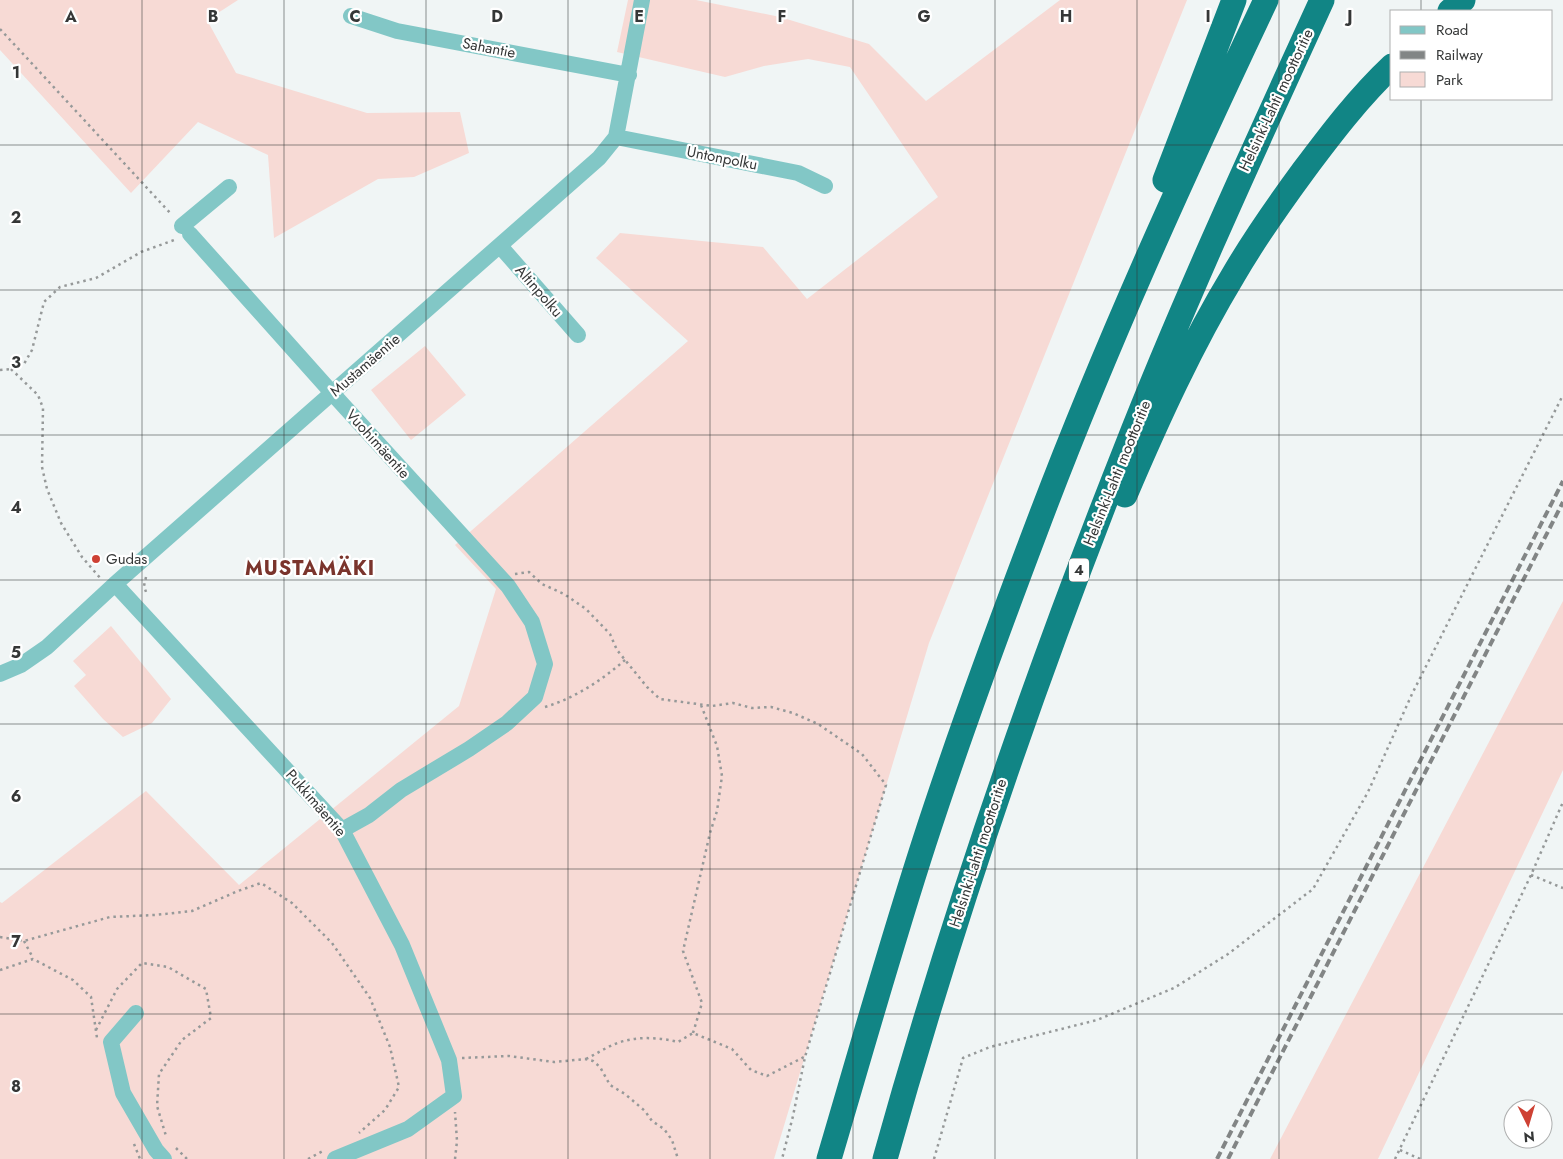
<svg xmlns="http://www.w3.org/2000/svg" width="1563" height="1159" viewBox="0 0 1563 1159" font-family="Jost,sans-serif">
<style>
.green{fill:#f7dad5}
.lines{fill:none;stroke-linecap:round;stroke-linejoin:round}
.path{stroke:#969999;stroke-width:2.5;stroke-dasharray:2.5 4;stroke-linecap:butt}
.minor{stroke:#82c7c6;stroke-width:16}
.highway{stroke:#118585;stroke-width:25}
.rail{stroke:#828585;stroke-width:4;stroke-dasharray:8 4;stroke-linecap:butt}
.grid{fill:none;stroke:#353737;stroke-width:1;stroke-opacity:0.55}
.poi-dot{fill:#ce4134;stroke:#fff;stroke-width:2}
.labels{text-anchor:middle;stroke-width:4.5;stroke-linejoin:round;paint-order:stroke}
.shield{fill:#fff;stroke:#727373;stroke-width:1}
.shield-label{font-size:14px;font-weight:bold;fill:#353737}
.street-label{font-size:15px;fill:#353737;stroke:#fff}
.poi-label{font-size:15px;fill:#353737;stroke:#fff;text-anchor:start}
.district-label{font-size:20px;font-weight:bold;letter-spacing:1px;fill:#7a342c;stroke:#fff}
.grid-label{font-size:16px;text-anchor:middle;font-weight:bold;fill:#353737;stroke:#fff;stroke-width:4.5;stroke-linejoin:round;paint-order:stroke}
</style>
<rect width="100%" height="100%" fill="#f0f5f5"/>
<path class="green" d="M 0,0 L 238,0 L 207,20 L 236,73 L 367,113 L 460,112 L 469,153 L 414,177 L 378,179 L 274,238 L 268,155 L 198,122 L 131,193 L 0,50 Z
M 628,0 L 696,0 L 780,17 L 869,44 L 926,101 L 1060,0 L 1187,0 L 929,643 L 774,1159 L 0,1159 L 0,902 L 2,903 L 146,791 L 239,885 L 459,706 L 496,589 L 455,545 L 688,341 L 596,258 L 620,233 L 763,247 L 807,299 L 938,197 L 850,67 L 808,59 L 764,66 L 725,77 L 617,52 Z
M 425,346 L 466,395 L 411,440 L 371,390 Z
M 1563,601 L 1563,770 L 1378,1159 L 1270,1159 Z
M 111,626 L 171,699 L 152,723 L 123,737 L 103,719 L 74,686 L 86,675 L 73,661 Z"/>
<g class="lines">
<path class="path" d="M 0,29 L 172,215
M 11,369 L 38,395 L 43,408 L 42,467 L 47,489 L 61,523 L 82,557 L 101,579
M 0,370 L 11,369 L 24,364 L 32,350 L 44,302 L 60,287 L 96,278 L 141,252 L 177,239
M 515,574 L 529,572 L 542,584 L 564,594 L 586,609 L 610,634 L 617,650 L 647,687 L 660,699 L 712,706 L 733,703 L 752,708 L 771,707 L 793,713 L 818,724 L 862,754 L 886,785 L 805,1057 L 793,1116 L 782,1159
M 146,577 L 144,586 L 147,595
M 545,707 C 575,698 602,680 625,660
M 1531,875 L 1563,888
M 0,937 L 24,941 L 110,917 L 155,915 L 192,911 L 238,891 L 261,883 L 292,903 L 332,943 L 370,998 L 390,1047 L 399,1087 L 385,1110 L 359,1133
M 24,941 L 33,958
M 0,970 L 33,959 L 73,980 L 91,997 L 97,1038
M 96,1030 L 117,989 L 142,963 L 168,967 L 206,989 L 211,1018 L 182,1040 L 159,1074 L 157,1106 L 166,1136
M 693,1033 L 702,1003 L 683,951 L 710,833 L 717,811 L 722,776 L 717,746 L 701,705
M 462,1058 L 509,1056 L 554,1062 L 585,1059 L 593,1061 L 600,1067 L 610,1085 L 625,1094 L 645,1111 L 652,1121 L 664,1129 L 672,1140 L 678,1159
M 586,1059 C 596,1054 605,1048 615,1044 C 634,1036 658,1037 678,1042 L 693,1033 L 732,1049 L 751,1070 L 767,1076 L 804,1057
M 134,1144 L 140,1159
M 176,1148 L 187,1159
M 1400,1150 L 1420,1159
M 308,1159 L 323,1151
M 455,1159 L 457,1141 L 455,1112
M 934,1159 L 963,1058 L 990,1047 L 1097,1020 L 1174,988 L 1228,954 L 1313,889 L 1368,792 L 1412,694 L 1563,395
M 1395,1159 L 1531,875 L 1563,802"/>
<path class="minor" d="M 351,16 L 397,31 L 629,75
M 616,137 L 798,173 L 825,186
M 182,226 L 229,187
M 190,234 L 333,394 L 508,586 L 532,622 L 545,664 L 535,697 L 507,723 L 469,749 L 401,790 L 369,815 L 342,830
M 500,246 L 578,335
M 115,584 L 342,830 L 402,945 L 449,1060 L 454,1096 L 408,1129 L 335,1159
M 0,674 L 21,665 L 47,647 L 115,584 L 599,158 L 616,137 L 642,0
M 136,1013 L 111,1042 L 123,1093 L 156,1150 L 164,1159"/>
<path class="highway" d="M 1450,11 L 1463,0
M 1165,180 L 1234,0
M 1125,495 C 1157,420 1191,345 1234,274 C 1255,238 1279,204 1304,170 C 1331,134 1359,97 1392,66
M 829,1159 C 860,1054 890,948 924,843 C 958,738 996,635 1035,532 C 1103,351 1183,175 1266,0
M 885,1159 C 952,919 1033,683 1125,451 C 1185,298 1254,149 1322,0"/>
<path class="rail" d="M 1217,1159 L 1563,481
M 1228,1159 L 1563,502"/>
</g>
<path class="grid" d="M 142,0 L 142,1159M 284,0 L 284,1159M 426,0 L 426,1159M 568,0 L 568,1159M 710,0 L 710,1159M 853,0 L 853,1159M 995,0 L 995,1159M 1137,0 L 1137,1159M 1279,0 L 1279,1159M 1421,0 L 1421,11M 1421,99 L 1421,1159M 0,145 L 1563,145M 0,290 L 1563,290M 0,435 L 1563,435M 0,580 L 1563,580M 0,724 L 1563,724M 0,869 L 1563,869M 0,1014 L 1563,1014"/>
<circle class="poi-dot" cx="96" cy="559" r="5"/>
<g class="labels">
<rect class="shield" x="1069" y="558.5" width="20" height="23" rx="4"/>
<g class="shield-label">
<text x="1079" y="575">4</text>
</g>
<g class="street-label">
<text transform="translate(489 48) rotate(11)" y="5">Sahantie</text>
<text transform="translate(1276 100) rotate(-65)" y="5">Helsinki-Lahti moottoritie</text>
<text transform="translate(722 158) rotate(11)" y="5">Untonpolku</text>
<text transform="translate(539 291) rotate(49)" y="5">Altinpolku</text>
<text transform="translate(365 365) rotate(-41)" y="5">Mustamäentie</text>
<text transform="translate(378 444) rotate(48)" y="5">Vuohimäentie</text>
<text transform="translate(1117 473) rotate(-68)" y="5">Helsinki-Lahti moottoritie</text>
<text transform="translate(316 803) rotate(49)" y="5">Pukkimäentie</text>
<text transform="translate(978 853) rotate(-72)" y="5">Helsinki-Lahti moottoritie</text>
</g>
<g class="poi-label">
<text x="106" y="564">Gudas</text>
</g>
<g class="district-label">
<text x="310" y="575">MUSTAMÄKI</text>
</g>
</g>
<g class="grid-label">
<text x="71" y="22">A</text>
<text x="213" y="22">B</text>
<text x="355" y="22">C</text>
<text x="497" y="22">D</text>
<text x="639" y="22">E</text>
<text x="782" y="22">F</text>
<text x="924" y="22">G</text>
<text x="1066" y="22">H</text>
<text x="1208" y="22">I</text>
<text x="1350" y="22">J</text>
<text x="16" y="78">1</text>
<text x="16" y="223">2</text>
<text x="16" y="368">3</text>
<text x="16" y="513">4</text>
<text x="16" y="658">5</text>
<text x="16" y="802">6</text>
<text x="16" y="947">7</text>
<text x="16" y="1092">8</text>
</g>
<rect x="1390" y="10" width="162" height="90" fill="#ffffff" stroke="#aeafaf"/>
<rect x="1400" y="26" width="25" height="8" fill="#82c7c6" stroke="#aeafaf"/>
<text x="1436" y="35" font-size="15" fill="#353737">Road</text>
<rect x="1400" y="51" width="25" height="8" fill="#828585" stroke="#aeafaf"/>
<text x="1436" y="60" font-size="15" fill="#353737">Railway</text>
<rect x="1400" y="72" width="25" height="15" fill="#f7dad5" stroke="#aeafaf"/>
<text x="1436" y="85" font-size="15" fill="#353737">Park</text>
<g transform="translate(1528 1124) rotate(175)"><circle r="24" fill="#ffffff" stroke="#aeafaf"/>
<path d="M0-4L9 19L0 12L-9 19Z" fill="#ce4134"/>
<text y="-8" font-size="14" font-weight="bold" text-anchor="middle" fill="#353737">N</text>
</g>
</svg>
